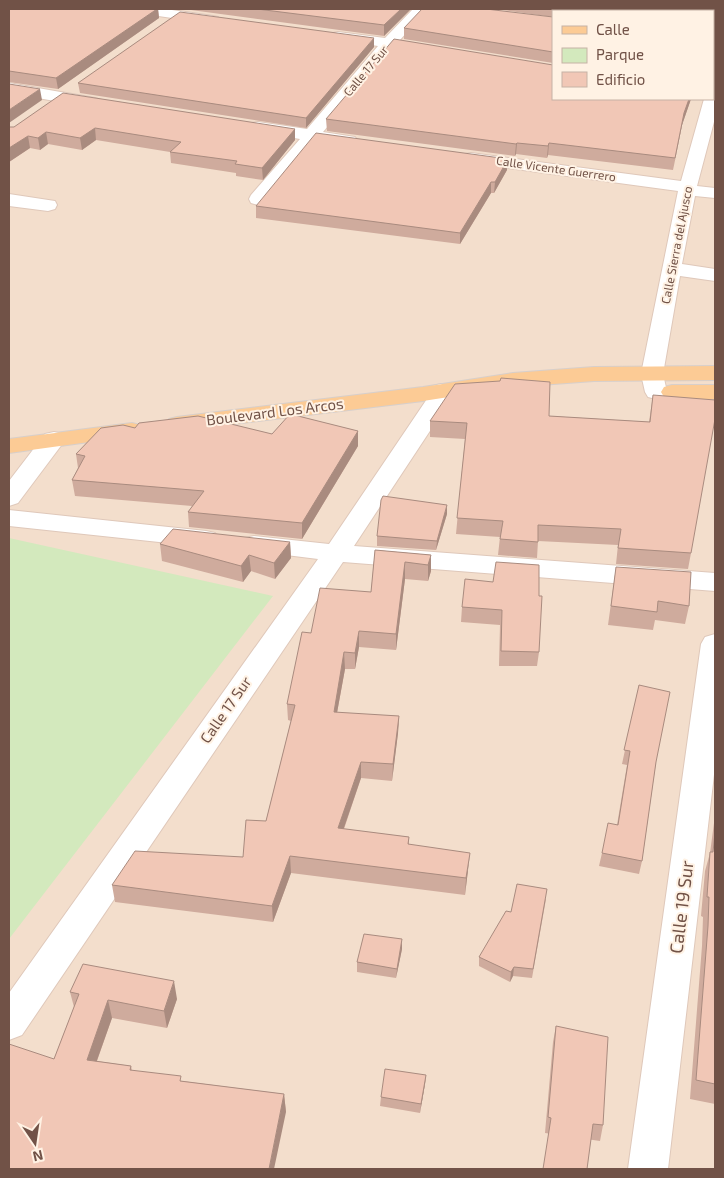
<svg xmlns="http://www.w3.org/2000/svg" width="724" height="1178" viewBox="0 0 724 1178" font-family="'Exo 2',sans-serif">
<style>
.residential{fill:#f3decc;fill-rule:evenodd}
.green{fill:#d3e9bd}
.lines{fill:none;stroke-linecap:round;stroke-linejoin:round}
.minor-casing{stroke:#dfc8ba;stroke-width:2}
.major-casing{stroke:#d7cfcb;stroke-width:2}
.minor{fill:#fff;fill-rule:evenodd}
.major{fill:#fccb95;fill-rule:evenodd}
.wall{fill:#cfab9d}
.shaded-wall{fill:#a98b7f}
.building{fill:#f1c7b6;stroke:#a98b7f}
.labels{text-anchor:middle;stroke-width:4;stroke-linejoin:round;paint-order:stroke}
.far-street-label{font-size:12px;fill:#715247;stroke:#fff2e4}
.street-label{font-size:15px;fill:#715247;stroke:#fff2e4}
.near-street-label{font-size:18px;fill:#715247;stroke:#fff2e4}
</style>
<rect width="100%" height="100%" fill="#fcedde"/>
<path class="residential" d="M 9,9 L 715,9 L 715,1169 L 9,1169 ZM 553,11 L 713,11 L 713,99 L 553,99 Z"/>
<path class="green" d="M 9,538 L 273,596 L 9,939 Z"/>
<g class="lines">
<g class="minor-casing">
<path id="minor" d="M 131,9 L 165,9 L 213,16 L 218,17 L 220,20 L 218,23 L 213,24 L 138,13 L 133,12 Z
M 413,9 L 428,9 L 399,41 L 431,46 L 434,49 L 431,52 L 426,54 L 392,49 L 323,132 L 355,137 L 358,141 L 355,145 L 349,146 L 316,141 L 265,203 L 258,205 L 251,203 L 249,199 L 251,195 L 300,139 L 252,131 L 250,127 L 252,123 L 258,122 L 307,129 L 378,46 L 333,39 L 331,36 L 333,33 L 338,32 L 385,38 Z
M 713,39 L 715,39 L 715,47 L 713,47 Z
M 9,83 L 95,98 L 101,100 L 103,103 L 101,106 L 95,108 L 9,93 Z
M 713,94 L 715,95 L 715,118 L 697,186 L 715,188 L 715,198 L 695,196 L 682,264 L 715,269 L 715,281 L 680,276 L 663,374 L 667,392 L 664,397 L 656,399 L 648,397 L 645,392 L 641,374 L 678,191 L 471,163 L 465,162 L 462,158 L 465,154 L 471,153 L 681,181 L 704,99 L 713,99 Z
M 9,194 L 55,201 L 57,205 L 55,209 L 48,211 L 9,206 Z
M 441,384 L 449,386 L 452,391 L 453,396 L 354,546 L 715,573 L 715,591 L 343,562 L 22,1035 L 9,1040 L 9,993 L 318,559 L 245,550 L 241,544 L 245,538 L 254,536 L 329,544 L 429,396 L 430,391 L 433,386 Z
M 54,432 L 63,434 L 66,439 L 18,503 L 9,506 L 9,481 L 45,434 Z
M 9,510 L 206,531 L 215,533 L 219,539 L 215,545 L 206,547 L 9,526 Z
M 715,634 L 715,766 L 668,1169 L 628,1169 L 701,644 L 705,637 Z"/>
</g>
<g class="major-casing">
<path id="major" d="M 715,366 L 715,380 L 594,381 L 513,387 L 423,401 L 177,431 L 169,429 L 165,424 L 169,419 L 177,417 L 423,387 L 513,373 L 594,367 Z
M 672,385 L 715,385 L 715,399 L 672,399 L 664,397 L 661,392 L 664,387 Z
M 132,423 L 140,425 L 144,430 L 140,435 L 9,453 L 9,439 Z"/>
</g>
<use href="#minor" class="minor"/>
<use href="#major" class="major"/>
</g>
<path class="wall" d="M 9,9 L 158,9 L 159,18 L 58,89 L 9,82 Z
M 190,9 L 411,9 L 384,36 L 191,10 Z
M 496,9 L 715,9 L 715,35 L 713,35 L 713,11 L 553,11 L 553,17 Z
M 553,17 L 553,63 L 404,39 L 404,28 Z
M 374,47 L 306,128 L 80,93 L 78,83 Z
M 553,99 L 691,99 L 682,125 L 673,170 L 548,155 L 547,158 L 516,154 L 515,156 L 327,131 L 326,119 Z
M 9,127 L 295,129 L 295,140 L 263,180 L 236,176 L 236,173 L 171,163 L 170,152 L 96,140 L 82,150 L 48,144 L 40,150 L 30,148 L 9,162 Z
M 507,170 L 494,193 L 491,193 L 460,244 L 256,218 L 256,206 Z
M 653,395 L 691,553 L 688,569 L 616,564 L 618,545 L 538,541 L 537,558 L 498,555 L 500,537 L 456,534 L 465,439 L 430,437 L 430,421 L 549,416 L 649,422 Z
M 135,428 L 272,434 L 358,431 L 358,446 L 302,539 L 189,527 L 188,512 L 192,506 L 75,496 L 72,480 L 78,468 L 76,454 Z
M 447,514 L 436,550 L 377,546 L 377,536 Z
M 290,542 L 291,558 L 275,579 L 251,571 L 243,582 L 162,561 L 160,544 Z
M 375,550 L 431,555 L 431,571 L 428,581 L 405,579 L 396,650 L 359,647 L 355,669 L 345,669 L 337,713 L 399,716 L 398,733 L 392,781 L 361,778 L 344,829 L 409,837 L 409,844 L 468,870 L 465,895 L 291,873 L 273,922 L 115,902 L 112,885 L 243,857 L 266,821 L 291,721 L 288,720 L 287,704 L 311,633 L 371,592 Z
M 616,567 L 689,606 L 685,624 L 655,620 L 653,630 L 608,625 Z
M 493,582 L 539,652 L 537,666 L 499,666 L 500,625 L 461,622 L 462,607 Z
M 639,685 L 656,762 L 642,861 L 639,874 L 599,866 L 602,853 L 617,825 L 627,765 L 622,764 Z
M 715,816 L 715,1104 L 690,1099 L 702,946 L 703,917 L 701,916 L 705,871 L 710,853 L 714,823 Z
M 546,899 L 532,978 L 513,976 L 510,982 L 479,966 L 479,957 L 511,912 Z
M 402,949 L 396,978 L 357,972 L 357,962 Z
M 70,992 L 177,999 L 167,1028 L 112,1018 L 97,1061 L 131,1066 L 132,1071 L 182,1081 L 284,1094 L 286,1112 L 54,1059 L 74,1007 Z
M 556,1026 L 603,1125 L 600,1141 L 545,1133 L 553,1042 Z
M 426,1075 L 425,1084 L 420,1113 L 380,1106 L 381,1097 Z"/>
<path class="shaded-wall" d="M 157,9 L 158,9 L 159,18 L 58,89 L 56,78 Z
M 401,9 L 411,9 L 384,36 L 384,25 Z
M 374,38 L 374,47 L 306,128 L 306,118 Z
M 40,89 L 42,100 L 9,123 L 9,110 Z
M 689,99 L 691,99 L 682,125 L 673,170 L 684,113 Z
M 95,128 L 96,140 L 82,150 L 80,138 Z
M 295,129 L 295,140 L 263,180 L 262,168 Z
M 46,132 L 48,144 L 40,150 L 38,138 Z
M 28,136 L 30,148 L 9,162 L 9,148 Z
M 517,143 L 516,154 L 515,156 L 516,144 Z
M 549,143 L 548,155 L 547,158 L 548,146 Z
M 508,159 L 507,170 L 494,193 L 495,182 Z
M 491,182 L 491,193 L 460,244 L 460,233 Z
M 358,431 L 358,446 L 302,539 L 302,523 Z
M 447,505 L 447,514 L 436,550 L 437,541 Z
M 290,542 L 291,558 L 275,579 L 274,563 Z
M 249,555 L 251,571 L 243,582 L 241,566 Z
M 431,555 L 431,571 L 428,581 L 428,565 Z
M 405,562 L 405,579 L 396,650 L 396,634 Z
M 359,631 L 359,647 L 355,669 L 355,653 Z
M 344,652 L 345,669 L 334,729 L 334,712 Z
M 399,716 L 398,733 L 392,781 L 393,764 Z
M 361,762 L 361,778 L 338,845 L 338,828 Z
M 470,853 L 468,870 L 465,895 L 466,878 Z
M 290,856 L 291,873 L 273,922 L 272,906 Z
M 402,939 L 402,949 L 396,978 L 397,969 Z
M 514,967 L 513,976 L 510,982 L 511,972 Z
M 174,981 L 177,999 L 167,1028 L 164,1011 Z
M 108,1000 L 112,1018 L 91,1077 L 87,1060 Z
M 426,1075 L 425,1084 L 420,1113 L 421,1104 Z
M 284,1094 L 286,1112 L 274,1169 L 269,1169 Z"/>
<path class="building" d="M 9,9 L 157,9 L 56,78 L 9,71 Z
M 257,9 L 401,9 L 384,25 Z
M 422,9 L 486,9 L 553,17 L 553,52 L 404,28 Z
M 555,9 L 715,9 L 715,25 L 713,31 L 713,11 L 556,11 Z
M 180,12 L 374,38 L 306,118 L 78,83 Z
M 394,39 L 553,65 L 553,99 L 689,99 L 684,113 L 675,158 L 549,143 L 548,146 L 517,143 L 516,144 L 326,119 Z
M 9,84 L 40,89 L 9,110 Z
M 63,93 L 295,129 L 262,168 L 235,164 L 237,161 L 170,152 L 181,142 L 95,128 L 80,138 L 46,132 L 38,138 L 28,136 L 9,148 L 9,127 L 14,127 Z
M 316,133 L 508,159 L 495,182 L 491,182 L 460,233 L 256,206 Z
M 501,378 L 550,382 L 549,416 L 650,422 L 653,395 L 715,400 L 715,419 L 691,553 L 618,548 L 621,529 L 538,525 L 538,542 L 500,539 L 503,521 L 457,518 L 467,423 L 430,421 L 455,384 L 500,381 Z
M 290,414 L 358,431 L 302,523 L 188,512 L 204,491 L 72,480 L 85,456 L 76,454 L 101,428 L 123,425 L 135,428 L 139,423 L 198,416 L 272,434 Z
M 383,496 L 447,505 L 437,541 L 377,536 L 381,500 Z
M 173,529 L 290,542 L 274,563 L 249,555 L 241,566 L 160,544 Z
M 375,550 L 431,555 L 428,565 L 405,562 L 396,634 L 359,631 L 355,653 L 344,652 L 334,712 L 399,716 L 393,764 L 361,762 L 338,828 L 409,837 L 408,844 L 470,853 L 466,878 L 290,856 L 272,906 L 112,885 L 135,851 L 243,857 L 246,820 L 266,821 L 295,705 L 287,704 L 302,632 L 311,633 L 320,588 L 371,592 Z
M 496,562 L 539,565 L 539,596 L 542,596 L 539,652 L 501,651 L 502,610 L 462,607 L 465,579 L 493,582 Z
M 616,567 L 691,572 L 689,606 L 658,601 L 657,612 L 611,606 Z
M 639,685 L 670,692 L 656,762 L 642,861 L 602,853 L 608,823 L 618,825 L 630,751 L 624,750 Z
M 715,833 L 715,1084 L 696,1080 L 708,926 L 709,897 L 707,897 L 710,852 L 713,852 Z
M 517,884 L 547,889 L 533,969 L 514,967 L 511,972 L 479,957 L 506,911 L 511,912 Z
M 364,934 L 402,939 L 397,969 L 357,962 Z
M 83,964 L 174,981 L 164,1011 L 108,1000 L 87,1060 L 131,1066 L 130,1070 L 181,1076 L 180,1081 L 284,1094 L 269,1169 L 9,1169 L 9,1044 L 54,1059 L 79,994 L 70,992 Z
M 556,1026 L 608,1037 L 603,1125 L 593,1124 L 587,1169 L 543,1169 L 551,1118 L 548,1117 Z
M 385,1069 L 426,1075 L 421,1104 L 381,1097 Z"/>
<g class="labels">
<g class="far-street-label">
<text transform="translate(366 71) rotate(-50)" y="4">Calle 17 Sur</text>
<text transform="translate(556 169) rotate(8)" y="4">Calle Vicente Guerrero</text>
<text transform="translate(677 245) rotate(-79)" y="4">Calle Sierra del Ajusco</text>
</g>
<g class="street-label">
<text transform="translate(275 412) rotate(-7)" y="5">Boulevard Los Arcos</text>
<text transform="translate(226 710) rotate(-55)" y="5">Calle 17 Sur</text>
</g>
<g class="near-street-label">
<text transform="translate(682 907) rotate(-83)" y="6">Calle 19 Sur</text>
</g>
</g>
<rect width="724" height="1178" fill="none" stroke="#715247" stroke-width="20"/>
<rect x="552" y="10" width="162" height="90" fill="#fff2e4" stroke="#c6b2a5"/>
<rect x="562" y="26" width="25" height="8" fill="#fccb95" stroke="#c6b2a5"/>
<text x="596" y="35" font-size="15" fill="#715247">Calle</text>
<rect x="562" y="48" width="25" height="15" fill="#d3e9bd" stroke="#c6b2a5"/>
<text x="596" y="60" font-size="15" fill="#715247">Parque</text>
<rect x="562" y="72" width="25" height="15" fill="#f1c7b6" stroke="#c6b2a5"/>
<text x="596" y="85" font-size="15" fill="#715247">Edificio</text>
<g transform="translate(35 1143) rotate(167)" stroke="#fff2e4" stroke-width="4" paint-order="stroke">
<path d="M0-4L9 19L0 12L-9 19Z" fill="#715247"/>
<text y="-8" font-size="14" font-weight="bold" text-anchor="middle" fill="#715247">N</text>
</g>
</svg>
